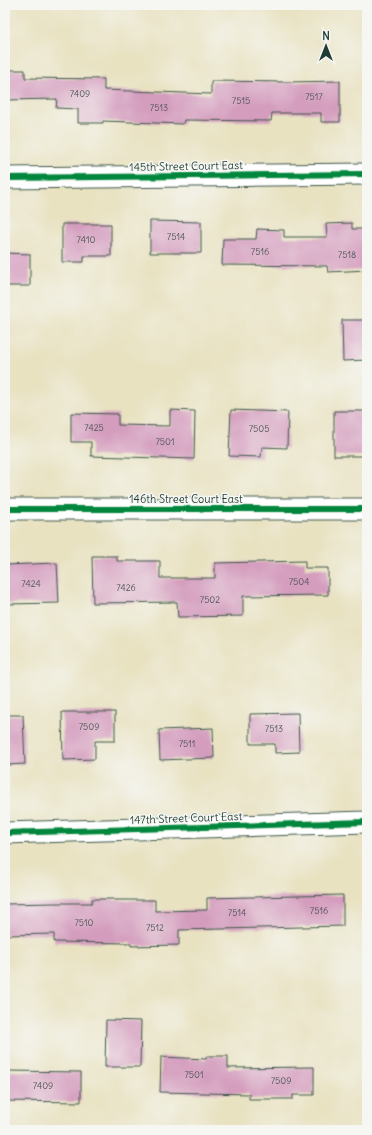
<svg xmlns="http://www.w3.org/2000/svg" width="372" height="1135" viewBox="0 0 372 1135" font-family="Delius,sans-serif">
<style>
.building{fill:#d49dbe}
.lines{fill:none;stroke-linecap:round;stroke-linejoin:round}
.minor-casing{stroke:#3d5649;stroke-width:23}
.minor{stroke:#fff;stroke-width:21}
.cycleway-casing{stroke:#f6f6f2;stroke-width:8}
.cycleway{stroke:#00873e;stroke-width:6}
.labels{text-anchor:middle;stroke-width:3;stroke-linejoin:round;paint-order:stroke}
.number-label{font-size:9px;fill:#4c5556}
.street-label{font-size:11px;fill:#1f3d34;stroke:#f6f6f2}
</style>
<rect width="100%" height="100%" fill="#f6f6f2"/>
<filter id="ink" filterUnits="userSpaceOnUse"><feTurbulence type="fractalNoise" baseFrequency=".025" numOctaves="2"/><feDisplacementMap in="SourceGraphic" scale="8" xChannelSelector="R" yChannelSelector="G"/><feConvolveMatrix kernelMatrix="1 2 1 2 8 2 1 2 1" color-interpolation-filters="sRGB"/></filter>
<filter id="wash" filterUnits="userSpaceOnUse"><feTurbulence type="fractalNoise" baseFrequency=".012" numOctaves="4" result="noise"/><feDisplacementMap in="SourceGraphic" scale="16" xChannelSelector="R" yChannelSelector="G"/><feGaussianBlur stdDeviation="0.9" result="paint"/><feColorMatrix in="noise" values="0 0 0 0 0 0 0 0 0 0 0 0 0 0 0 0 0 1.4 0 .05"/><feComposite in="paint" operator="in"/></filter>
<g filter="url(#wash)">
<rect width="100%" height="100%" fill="#e8e2c1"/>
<g id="blocks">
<path class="building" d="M 5,70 L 25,70 L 25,78 L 104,79 L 104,90 L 211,94 L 211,81 L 287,82 L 340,81 L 340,122 L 321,122 L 321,113 L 272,113 L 271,121 L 184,120 L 183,124 L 103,121 L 103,123 L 78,123 L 78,109 L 56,108 L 57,99 L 5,100 Z
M 150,221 L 201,222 L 201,253 L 150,253 Z
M 352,223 L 352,229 L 367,229 L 367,270 L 328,272 L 327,266 L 222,265 L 223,239 L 256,239 L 257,229 L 284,230 L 284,237 L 327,237 L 326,224 Z
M 62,224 L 111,224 L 111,256 L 84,256 L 84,262 L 62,262 Z
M 5,253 L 30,254 L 30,286 L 5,286 Z
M 342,320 L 367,320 L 367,360 L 343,361 Z
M 170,410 L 195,411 L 194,459 L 91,456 L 91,442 L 71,442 L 71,413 L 118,414 L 118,425 L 170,426 Z
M 231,410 L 288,412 L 287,448 L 262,447 L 261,457 L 229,456 Z
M 334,411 L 367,411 L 367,456 L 334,456 Z
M 92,556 L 117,556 L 117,561 L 160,561 L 160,578 L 215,578 L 215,563 L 305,561 L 305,568 L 328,568 L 328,595 L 243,596 L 243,616 L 178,617 L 177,602 L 93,603 Z
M 57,563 L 59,603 L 5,604 L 5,565 Z
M 62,712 L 115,712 L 115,741 L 95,741 L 95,759 L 63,760 Z
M 298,713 L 299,752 L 275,753 L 275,744 L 250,744 L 250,714 Z
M 5,715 L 23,715 L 25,764 L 7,765 L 6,758 L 5,758 Z
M 213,728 L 214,758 L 160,760 L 159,730 Z
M 343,895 L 343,926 L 179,930 L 179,945 L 131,946 L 131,943 L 54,942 L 54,934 L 5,935 L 5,904 L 54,903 L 92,903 L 92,899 L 114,899 L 114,900 L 155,900 L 155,911 L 207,910 L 207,898 Z
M 106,1020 L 141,1021 L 140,1067 L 105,1067 Z
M 207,1056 L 228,1056 L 228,1068 L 314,1067 L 314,1095 L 293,1095 L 293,1099 L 249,1099 L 249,1094 L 160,1092 L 161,1057 L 206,1059 Z
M 6,1071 L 81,1072 L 81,1102 L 6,1101 Z"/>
</g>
</g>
<g filter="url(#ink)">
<use href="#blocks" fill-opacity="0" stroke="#3d5649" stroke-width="1"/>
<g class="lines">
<g class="minor-casing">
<path id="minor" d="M 5,178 L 367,174
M 5,509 L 367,509
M 5,833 L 367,822"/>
</g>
<use href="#minor" class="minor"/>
<g class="cycleway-casing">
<path id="cycleway" d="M 5,178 L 367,174
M 5,509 L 367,509
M 5,833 L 367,822"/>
</g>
<use href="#cycleway" class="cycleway"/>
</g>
</g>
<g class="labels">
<g class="number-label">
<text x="80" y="97">7409</text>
<text x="314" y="100">7517</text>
<text x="241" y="104">7515</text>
<text x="159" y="111">7513</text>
<text x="176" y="240">7514</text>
<text x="86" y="243">7410</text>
<text x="260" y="255">7516</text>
<text x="347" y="258">7518</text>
<text x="94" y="431">7425</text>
<text x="259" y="432">7505</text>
<text x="165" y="445">7501</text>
<text x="299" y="585">7504</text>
<text x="31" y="587">7424</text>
<text x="126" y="591">7426</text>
<text x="210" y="603">7502</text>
<text x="89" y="730">7509</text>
<text x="274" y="732">7513</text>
<text x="187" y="747">7511</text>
<text x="319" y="914">7516</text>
<text x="237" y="916">7514</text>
<text x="84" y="926">7510</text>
<text x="155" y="931">7512</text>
<text x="194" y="1078">7501</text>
<text x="281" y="1084">7509</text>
<text x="43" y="1089">7409</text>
</g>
<g class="street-label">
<text transform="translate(186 166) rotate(-1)" y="4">145th Street Court East</text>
<text x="186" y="503">146th Street Court East</text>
<text transform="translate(186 818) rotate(-2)" y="4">147th Street Court East</text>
</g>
</g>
<rect width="372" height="1135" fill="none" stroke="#f6f6f2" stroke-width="20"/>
<g transform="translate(326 46)" stroke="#f6f6f2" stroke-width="3" paint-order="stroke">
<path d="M0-3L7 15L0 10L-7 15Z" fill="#1f3d34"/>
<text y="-6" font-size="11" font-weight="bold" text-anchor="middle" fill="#1f3d34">N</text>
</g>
</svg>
